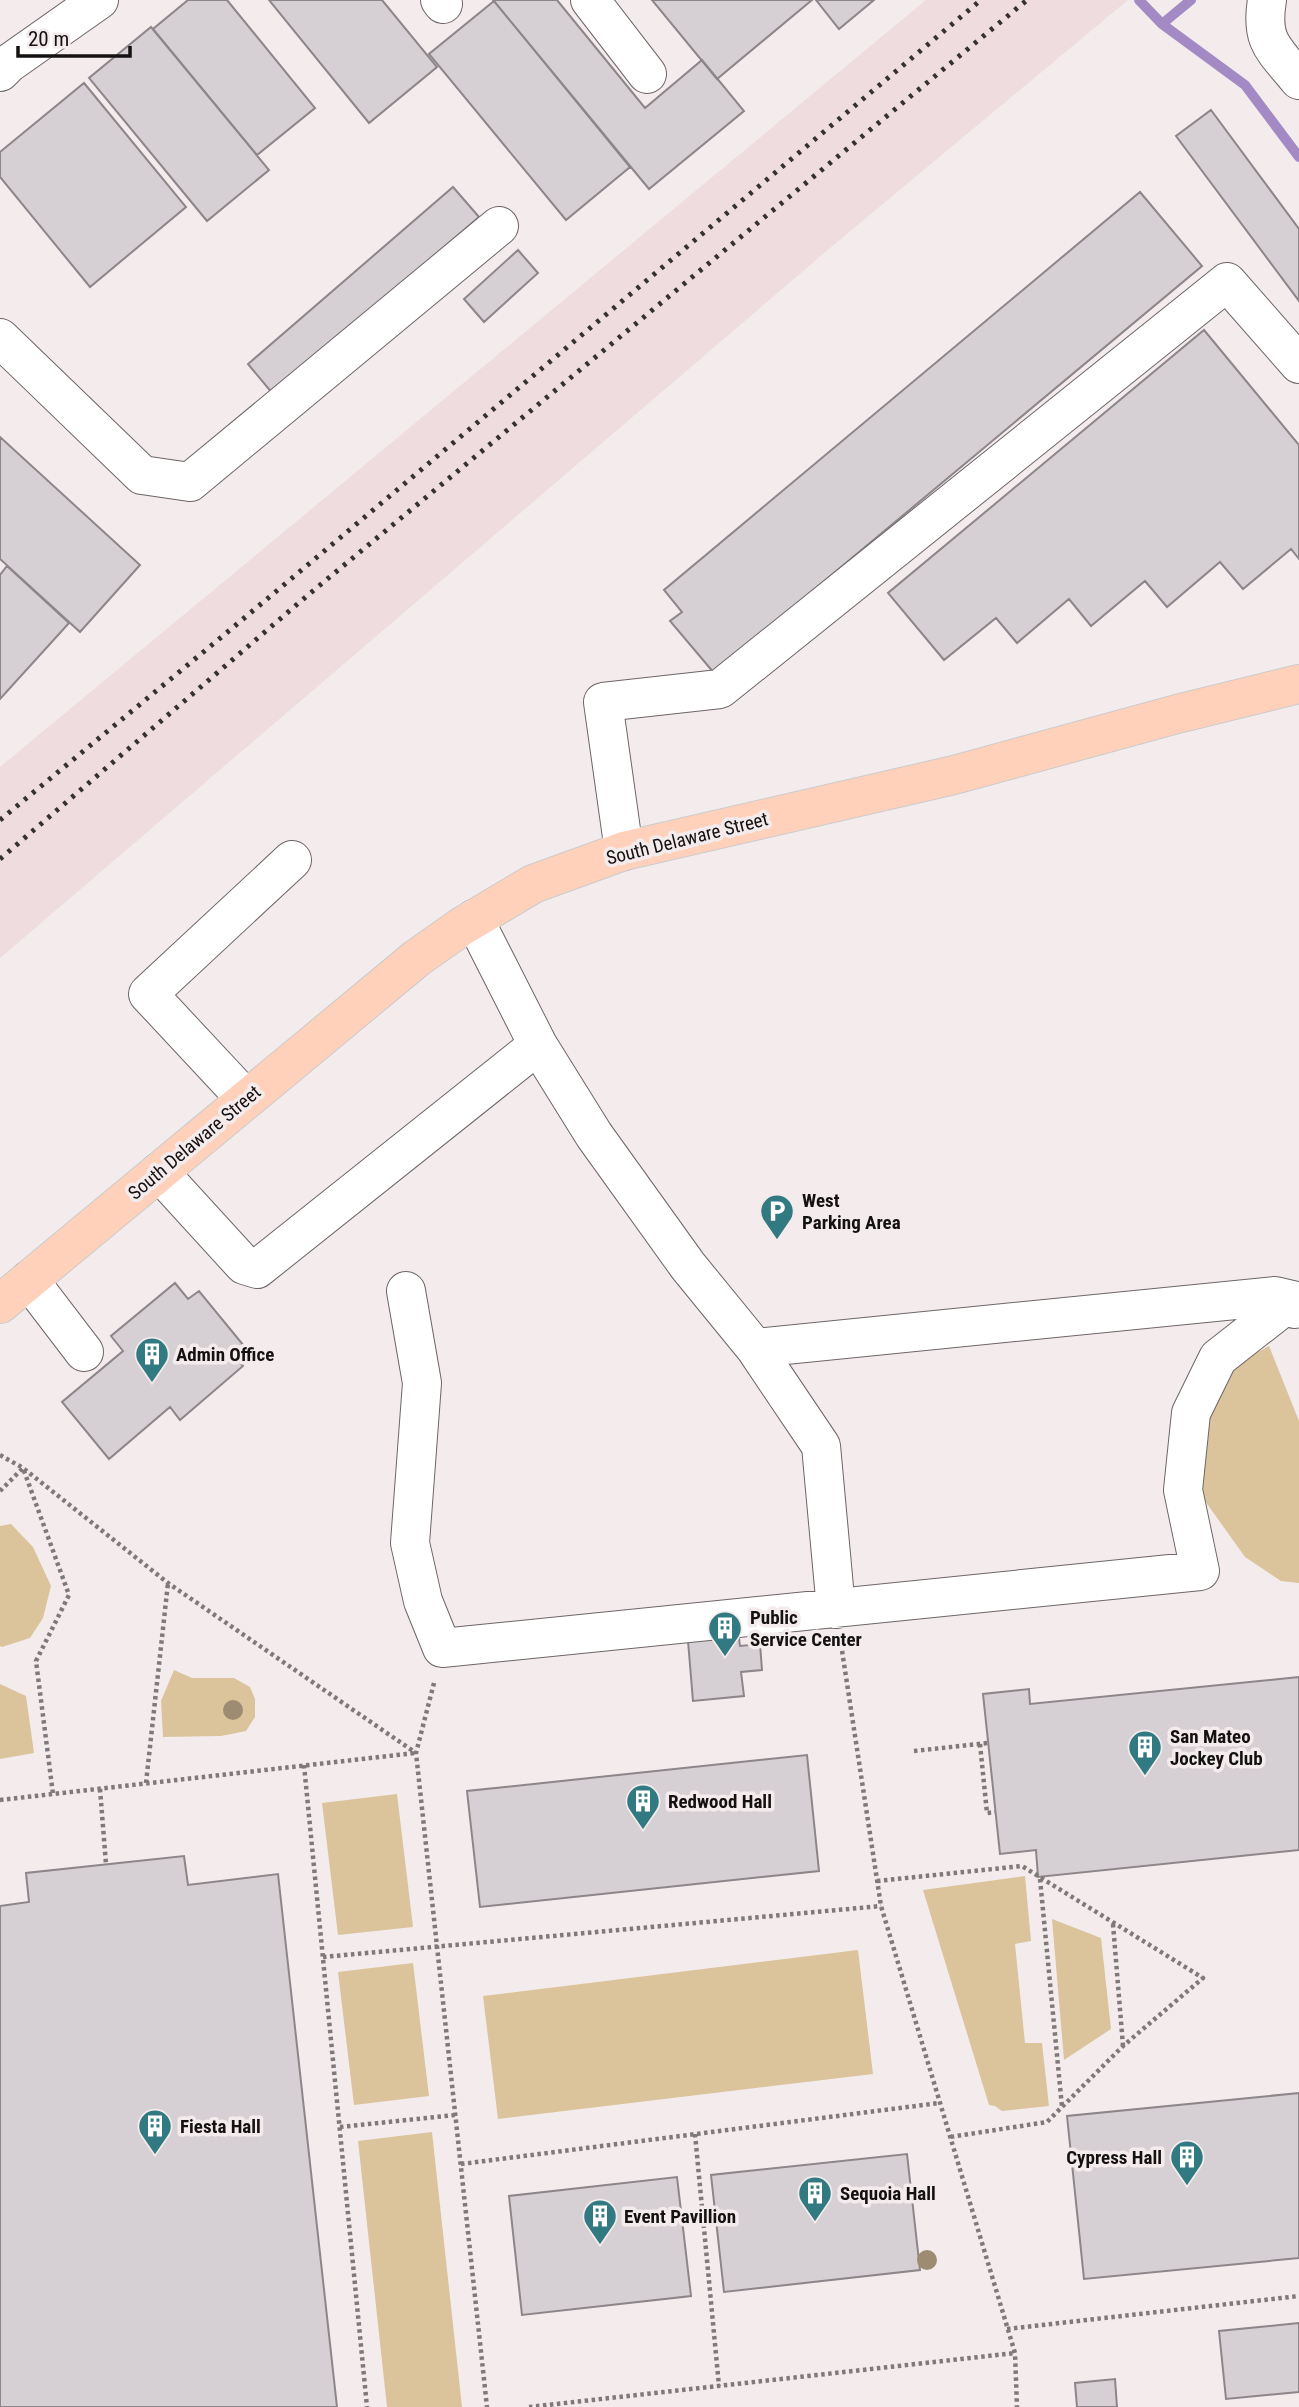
<svg xmlns="http://www.w3.org/2000/svg" width="1299" height="2407" viewBox="0 0 1299 2407" font-family="'Roboto Condensed',sans-serif">
<style>
.built{fill:#eedcde}
.green{fill:#dbc49c}
.lines{fill:none;stroke-linecap:round;stroke-linejoin:round}
.stream{stroke:#a48ac4;stroke-width:10}
.building{fill:#d6cfd3;stroke:#8c868a;stroke-width:2}
.minor-casing{stroke:#6d6566;stroke-width:40}
.major-casing{stroke:#cbcbcb;stroke-width:40}
.path{stroke:#7f7a7a;stroke-width:4.5;stroke-dasharray:3.5 3.5;stroke-linecap:butt}
.minor{stroke:#fff;stroke-width:38}
.major{stroke:#ffd1bb;stroke-width:38}
.rail{stroke:#353131;stroke-width:5;stroke-dasharray:3.5 7;stroke-linecap:butt}
.tree{fill:#9d8c71}
.labels{text-anchor:middle;stroke-width:7;stroke-linejoin:round;paint-order:stroke}
.street-label{font-size:19px;fill:#141111;stroke:#f4ebec}
.poi-label{font-size:19px;font-weight:bold;fill:#141111;stroke:#f4ebec;text-anchor:start}
</style>
<rect width="100%" height="100%" fill="#f4ebec"/>
<path class="built" d="M 926,0 L 1128,0 L 830,248 L 0,958 L 0,767 Z"/>
<path class="green" d="M 1269,1346 L 1299,1421 L 1299,1583 L 1281,1581 L 1245,1557 L 1195,1487 L 1202,1426 L 1231,1367 Z
M 11,1524 L 33,1547 L 51,1586 L 43,1618 L 30,1638 L 2,1647 L 0,1646 L 0,1526 Z
M 174,1670 L 192,1678 L 234,1678 L 250,1687 L 255,1699 L 255,1717 L 246,1731 L 221,1736 L 163,1737 L 161,1701 Z
M 0,1684 L 26,1696 L 34,1753 L 0,1759 Z
M 397,1794 L 413,1927 L 338,1935 L 322,1803 Z
M 1025,1876 L 1031,1941 L 1015,1944 L 1025,2043 L 1042,2043 L 1049,2106 L 1002,2111 L 995,2106 L 989,2105 L 923,1890 Z
M 1052,1919 L 1101,1938 L 1111,2029 L 1064,2060 Z
M 858,1950 L 873,2074 L 498,2119 L 483,1996 Z
M 413,1963 L 429,2096 L 354,2105 L 338,1972 Z
M 432,2132 L 462,2407 L 387,2407 L 358,2141 Z"/>
<g class="lines">
<path class="stream" d="M 1139,0 L 1162,24 L 1245,85 L 1299,157
M 1162,24 L 1191,0"/>
</g>
<path class="building" d="M 188,0 L 227,0 L 315,108 L 257,155 L 153,29 Z
M 269,0 L 382,0 L 437,67 L 369,123 Z
M 493,0 L 557,0 L 645,108 L 702,60 L 744,111 L 649,189 Z
M 652,0 L 812,0 L 717,79 Z
M 816,0 L 874,0 L 839,29 Z
M 494,1 L 630,167 L 566,220 L 429,54 Z
M 151,27 L 269,170 L 207,221 L 89,78 Z
M 84,83 L 186,207 L 90,287 L 0,177 L 0,152 Z
M 1211,110 L 1299,229 L 1299,301 L 1176,136 Z
M 453,187 L 479,217 L 273,394 L 248,364 Z
M 1140,192 L 1202,266 L 714,673 L 670,621 L 682,612 L 664,590 Z
M 518,250 L 538,273 L 484,322 L 464,299 Z
M 1204,330 L 1299,445 L 1299,559 L 1291,549 L 1243,589 L 1220,562 L 1167,607 L 1145,581 L 1091,626 L 1069,599 L 1017,643 L 996,618 L 944,660 L 888,593 Z
M 0,437 L 140,565 L 80,632 L 0,559 Z
M 7,566 L 69,623 L 0,699 L 0,575 Z
M 175,1283 L 188,1299 L 199,1291 L 244,1346 L 234,1355 L 243,1366 L 180,1420 L 170,1407 L 109,1459 L 62,1402 L 123,1351 L 111,1336 Z
M 739,1638 L 740,1646 L 760,1644 L 762,1670 L 741,1672 L 744,1696 L 693,1701 L 688,1641 Z
M 1299,1677 L 1299,1850 L 1038,1877 L 1036,1850 L 1000,1854 L 983,1694 L 1029,1689 L 1030,1704 Z
M 807,1755 L 819,1871 L 480,1907 L 467,1791 Z
M 184,1856 L 188,1885 L 278,1874 L 337,2407 L 0,2407 L 0,1906 L 29,1902 L 26,1873 Z
M 1299,2093 L 1299,2258 L 1084,2279 L 1067,2116 Z
M 907,2154 L 920,2270 L 724,2292 L 711,2175 Z
M 677,2177 L 691,2296 L 522,2315 L 509,2196 Z
M 1299,2323 L 1299,2392 L 1226,2399 L 1219,2331 Z
M 1115,2379 L 1117,2407 L 1077,2407 L 1075,2383 Z"/>
<g class="lines">
<g class="minor-casing">
<path id="minor" d="M 440,0 L 443,4
M 590,0 L 647,74
M 1267,0 C 1260,42 1274,49 1299,80
M 0,72 L 8,64 L 99,0
M 0,338 L 142,475 L 190,482 L 499,226
M 624,851 L 603,702 L 720,689 L 1227,282 L 1299,364
M 474,919 L 538,1045 L 594,1135 L 688,1266 L 755,1348 L 821,1446 L 836,1609
M 246,1099 L 148,994 L 292,860
M 159,1172 L 244,1265 L 257,1269 L 538,1045
M 29,1280 L 84,1352
M 406,1291 L 422,1383 L 410,1543 L 423,1601 L 442,1648 L 1200,1571 L 1183,1490 L 1191,1413 L 1218,1358 L 1292,1300
M 755,1348 L 1275,1296 L 1292,1300 L 1295,1309"/>
</g>
<g class="major-casing">
<path id="major" d="M 0,1304 L 417,958 L 461,927 L 533,884 L 624,851 L 954,775 L 1177,714 L 1299,684"/>
</g>
<path class="path" d="M 0,1455 L 23,1468 L 168,1583 L 416,1753
M 0,1491 L 23,1468 L 69,1595 L 36,1661 L 53,1794
M 841,1644 L 881,1906 L 1015,2353 L 1017,2407
M 434,1683 L 416,1753 L 487,2407
M 980,1744 L 987,1813 L 995,1812
M 914,1751 L 988,1743
M 304,1765 L 367,2407
M 146,1783 L 168,1583
M 100,1789 L 106,1864
M 0,1800 L 415,1753
M 1040,1879 L 1062,2107
M 877,1881 L 1022,1866 L 1203,1978 L 1123,2046 L 1047,2122 L 950,2137
M 1113,1924 L 1123,2046
M 323,1957 L 881,1906
M 340,2127 L 455,2115
M 695,2134 L 719,2386
M 461,2164 L 939,2103
M 1007,2329 L 1299,2296
M 529,2407 L 1015,2353"/>
<use href="#minor" class="minor"/>
<use href="#major" class="major"/>
<path class="rail" d="M 0,820 L 230,630 L 981,0
M 0,859 L 308,595 L 1027,0"/>
</g>
<g class="tree">
<circle cx="233" cy="1710" r="10"/>
<circle cx="927" cy="2260" r="10"/>
</g>
<defs>
<g id="parking-pin" transform="scale(1.75)"><path d="M0 17L-7.5 6A9.5 9.5 0 1 1 7.5 6Z" fill="#327a81" stroke="#f4ebec"/><path d="M-3.5-5.5H1a3.5 3.5 0 0 1 0 7H-1V5.5H-3.5ZM-1-3.4V-.6H.8a1.4 1.4 0 0 0 0-2.8Z" fill="#fff"/></g>
<g id="building-pin" transform="scale(1.75)"><path d="M0 17L-7.5 6A9.5 9.5 0 1 1 7.5 6Z" fill="#327a81" stroke="#f4ebec"/><path d="M-4-6H4V6H1V3H-1V6H-4ZM-2.5-4.3h1.7v1.8h-1.7ZM.8-4.3h1.7v1.8H.8ZM-2.5-1h1.7V.8h-1.7ZM.8-1h1.7V.8H.8Z" fill="#fff"/></g>
</defs>
<g fill-rule="evenodd">
<use href="#parking-pin" x="777" y="1211"/>
<use href="#building-pin" x="152" y="1354"/>
<use href="#building-pin" x="725" y="1628"/>
<use href="#building-pin" x="1145" y="1747"/>
<use href="#building-pin" x="643" y="1801"/>
<use href="#building-pin" x="155" y="2126"/>
<use href="#building-pin" x="1187" y="2157"/>
<use href="#building-pin" x="815" y="2193"/>
<use href="#building-pin" x="600" y="2216"/>
</g>
<g class="labels">
<g class="street-label">
<text transform="translate(687 838) rotate(-14)" y="7">South Delaware Street</text>
<text transform="translate(194 1142) rotate(-40)" y="7">South Delaware Street</text>
</g>
<g class="poi-label">
<text x="802" y="1207">West<tspan x="802" dy="22">Parking Area</tspan></text>
<text x="176" y="1361">Admin Office</text>
<text x="750" y="1624">Public<tspan x="750" dy="22">Service Center</tspan></text>
<text x="1170" y="1743">San Mateo<tspan x="1170" dy="22">Jockey Club</tspan></text>
<text x="668" y="1808">Redwood Hall</text>
<text x="180" y="2133">Fiesta Hall</text>
<text x="1162" y="2164" text-anchor="end">Cypress Hall</text>
<text x="840" y="2200">Sequoia Hall</text>
<text x="624" y="2223">Event Pavillion</text>
</g>
</g>
<path d="M18 46v10h112v-10" fill="none" stroke="#141111" stroke-width="3.5"/>
<text x="28" y="46" font-size="21" fill="#141111" stroke="#f4ebec" stroke-width="5" paint-order="stroke">20 m</text>
</svg>
